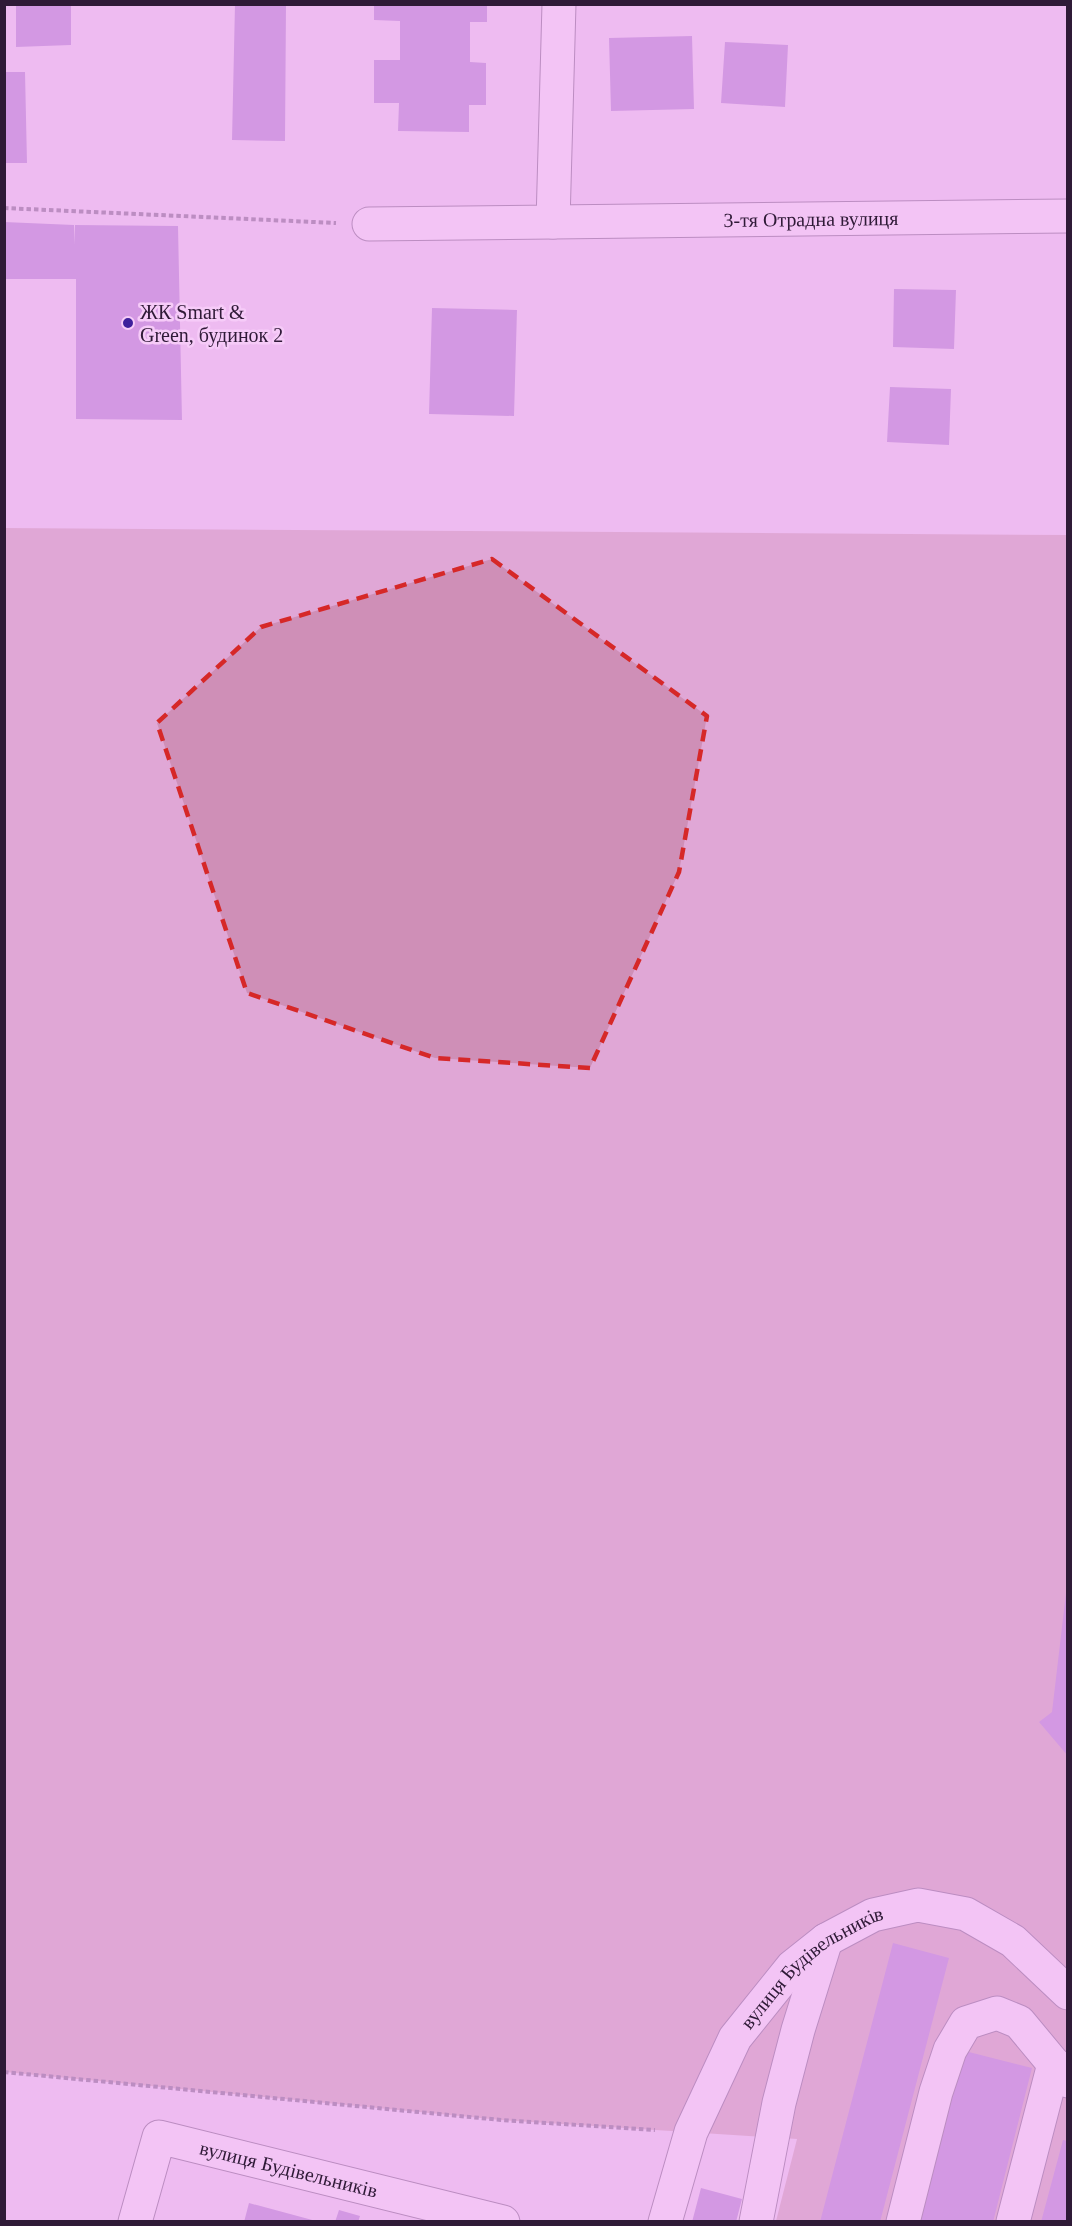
<svg xmlns="http://www.w3.org/2000/svg" width="1072" height="2226" viewBox="0 0 1072 2226" font-family="'Times New Roman',serif">
<style>
.grass{fill:#cf8fb7}
.building{fill:#b16ed2}
.lines{fill:none;stroke-linecap:round;stroke-linejoin:round}
.minor-casing{stroke:#7e5489;stroke-width:35}
.path{stroke:#7e5489;stroke-width:4;stroke-dasharray:4.5 3;stroke-linecap:butt}
.minor{stroke:#f9cffb;stroke-width:33}
.marked{fill:none;stroke:#d62828;stroke-width:4.5;stroke-dasharray:12 8;stroke-linejoin:round}
.poi-dot{fill:#3e209c;stroke:#f6cbf8;stroke-width:2}
.labels{text-anchor:middle;stroke-width:5;stroke-linejoin:round;paint-order:stroke}
.street-label{font-size:20px;fill:#2f1a37;stroke:#f6cbf8}
.poi-label{font-size:20px;fill:#2f1a37;stroke:#f6cbf8;text-anchor:start}
</style>
<rect width="100%" height="100%" fill="#eebbf1"/>
<path class="grass" d="M 5,528 L 1067,535 L 1067,2221 L 776,2221 L 797,2139 L 501,2120 L 5,2072 Z"/>
<path class="building" d="M 16,4 L 71,4 L 71,45 L 16,47 Z
M 235,4 L 286,4 L 285,141 L 232,140 Z
M 374,4 L 487,4 L 487,22 L 470,22 L 470,62 L 486,63 L 486,105 L 469,105 L 469,132 L 398,131 L 399,103 L 374,103 L 374,60 L 400,60 L 400,21 L 374,20 Z
M 692,36 L 694,109 L 611,111 L 609,38 Z
M 725,42 L 788,45 L 785,107 L 721,103 Z
M 4,72 L 25,72 L 27,163 L 4,163 Z
M 4,222 L 74,225 L 75,245 L 75,225 L 178,226 L 182,420 L 76,419 L 76,279 L 4,279 Z
M 894,289 L 956,290 L 954,349 L 893,347 Z
M 432,308 L 517,310 L 514,416 L 429,414 Z
M 890,387 L 951,389 L 949,445 L 887,442 Z
M 1066,1593 L 1068,1593 L 1068,1756 L 1039,1722 L 1052,1712 Z
M 893,1943 L 949,1958 L 880,2222 L 820,2222 Z
M 961,2050 L 1032,2068 L 993,2222 L 918,2222 Z
M 1063,2140 L 1068,2141 L 1068,2222 L 1041,2222 Z
M 701,2188 L 742,2199 L 736,2222 L 692,2222 Z
M 249,2203 L 316,2221 L 316,2222 L 244,2222 Z
M 339,2210 L 360,2216 L 358,2222 L 335,2222 Z"/>
<g class="lines">
<g class="minor-casing">
<g id="minor">
<path id="s1" d="M 553,222 L 1068,216"/>
<path d="M 369,224 L 553,222 L 559,4"/>
<path id="s2" d="M 135,2222 L 159,2137 L 503,2222"/>
<path id="s3" d="M 665,2222 L 691,2132 L 735,2038 L 792,1967 L 826,1940 L 873,1915 L 918,1905 L 966,1914 L 1013,1941 L 1068,1993"/>
<path d="M 756,2222 L 779,2103 L 798,2030 L 826,1940"/>
<path d="M 903,2222 L 936,2092 L 950,2050 L 966,2023 L 997,2013 L 1019,2022 L 1068,2081"/>
<path d="M 1013,2222 L 1054,2064"/>
</g>
</g>
<path class="path" d="M 4,208 L 336,223
M 4,2072 L 501,2120 L 655,2130"/>
<use href="#minor" class="minor"/>
</g>
<path d="M0 0H1072V2226H0ZM 492,559 L 707,716 L 679,872 L 590,1068 L 435,1058 L 247,993 L 157,723 L 261,627 Z" fill="#eebbf1" fill-opacity=".55" fill-rule="evenodd"/>
<path class="marked" d="M 492,559 L 707,716 L 679,872 L 590,1068 L 435,1058 L 247,993 L 157,723 L 261,627 Z"/>
<circle class="poi-dot" cx="128" cy="323" r="6"/>
<g class="labels">
<g class="street-label">
<text dy="7" stroke="none"><textPath href="#s1" startOffset="258">3-тя Отрадна вулиця</textPath></text>
<text dy="7" stroke="none"><textPath href="#s3" startOffset="304">вулиця Будівельників</textPath></text>
<text dy="7" stroke="none"><textPath href="#s2" startOffset="222">вулиця Будівельників</textPath></text>
</g>
<g class="poi-label">
<text x="140" y="319">ЖК Smart &amp;<tspan x="140" dy="23">Green, будинок 2</tspan></text>
</g>
</g>
<rect width="1072" height="2226" fill="none" stroke="#2f1a37" stroke-width="12"/>
</svg>
